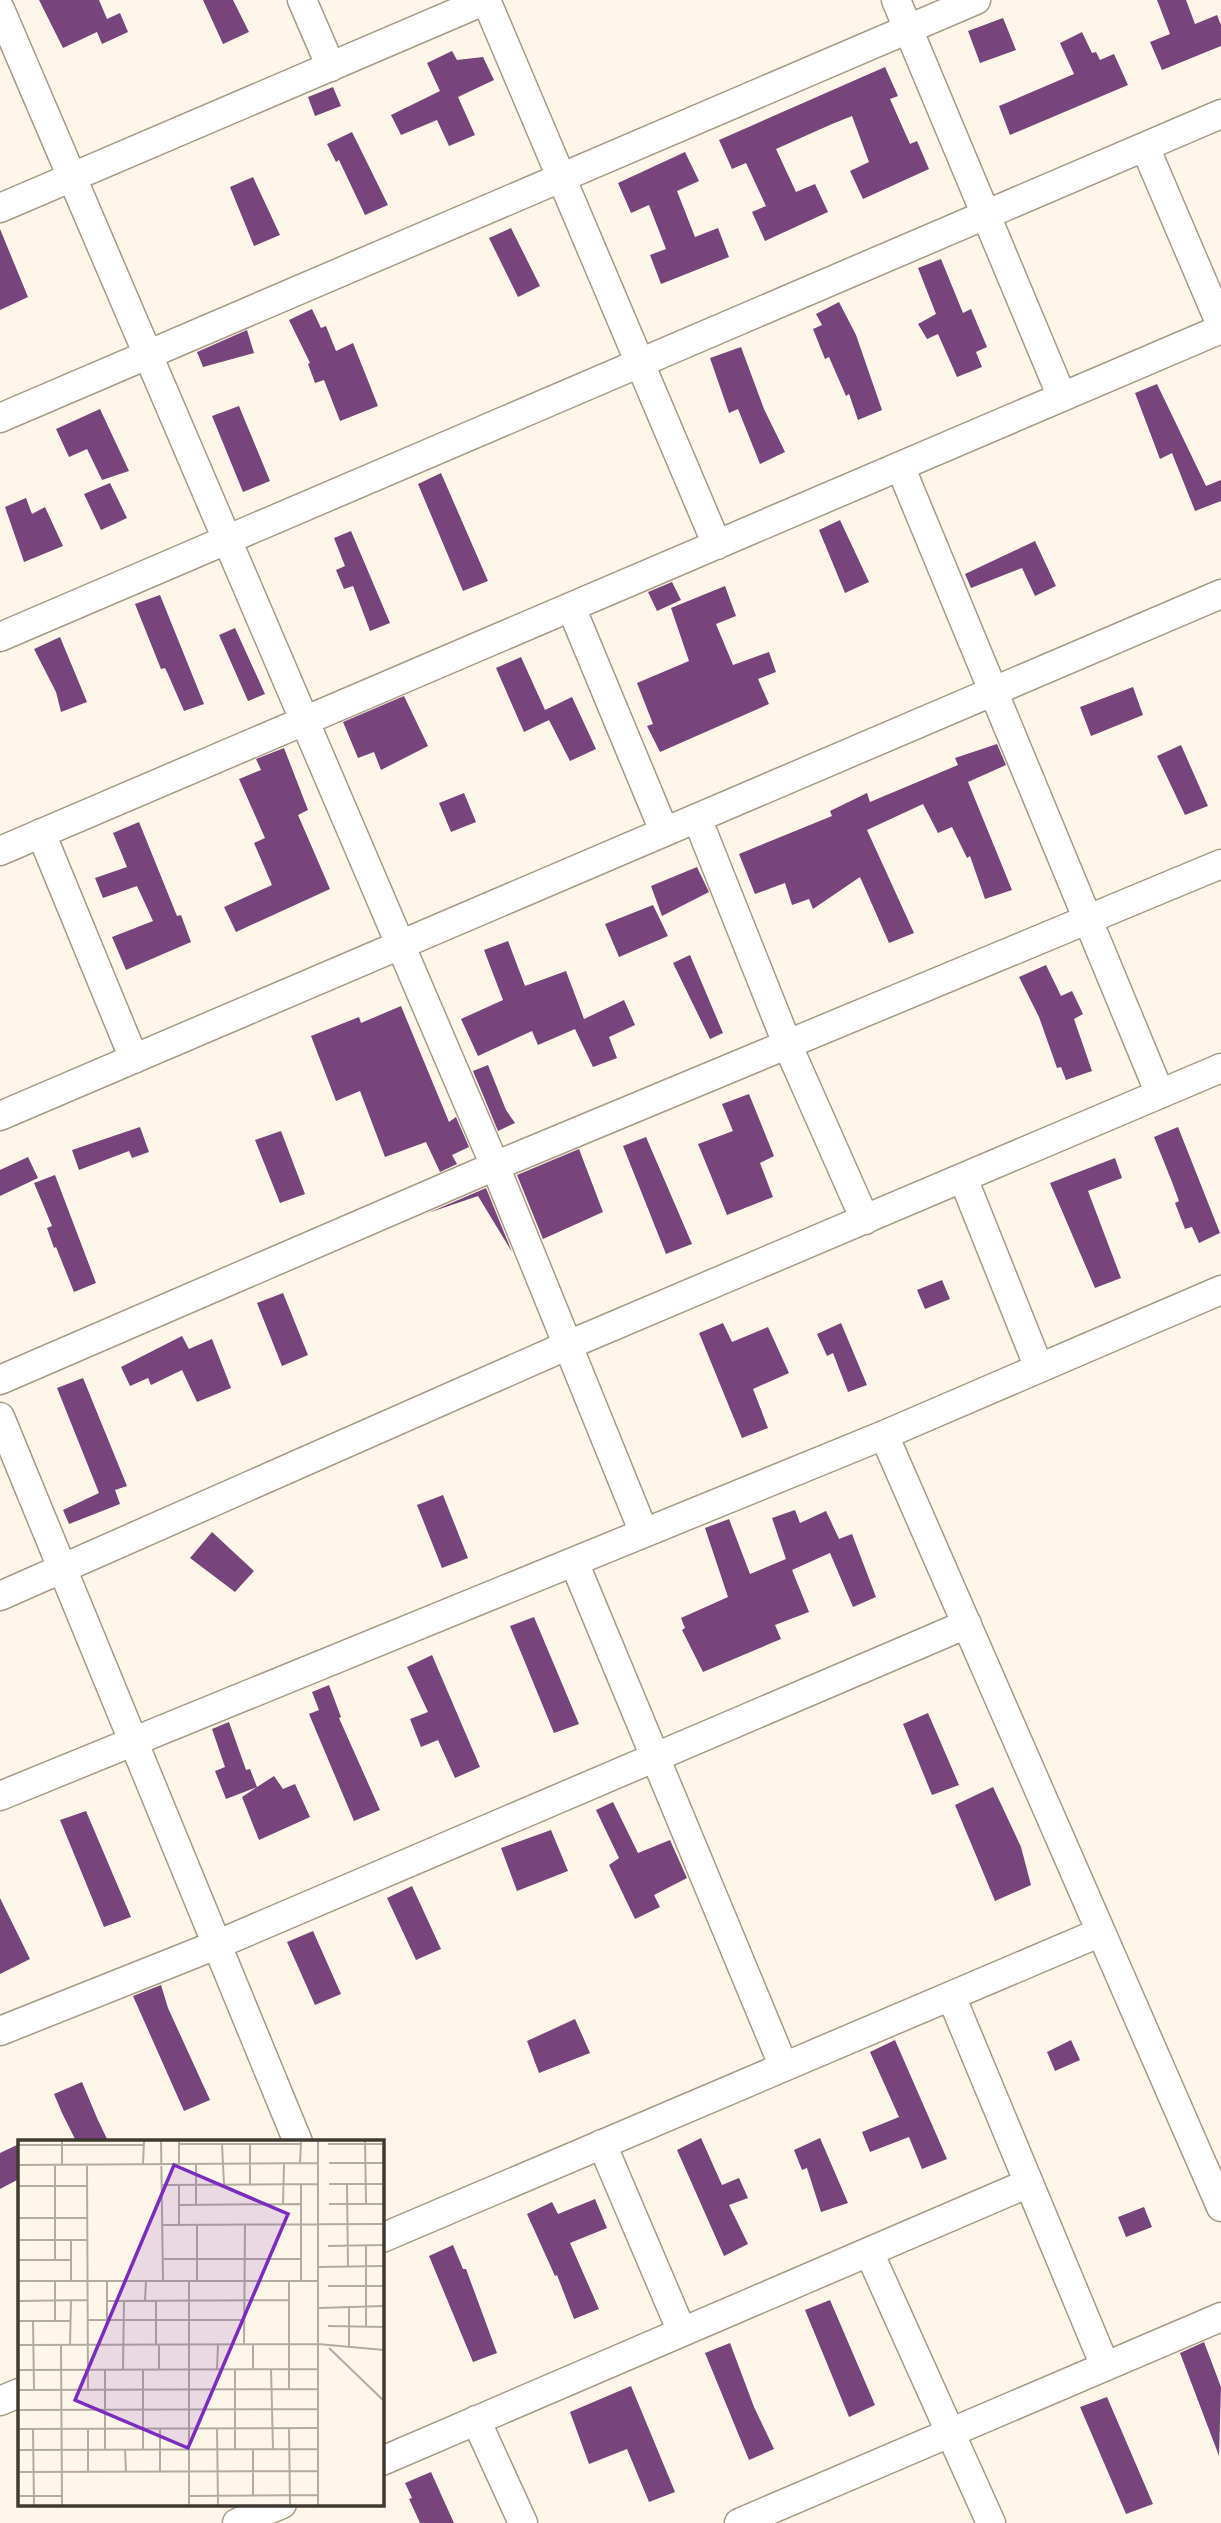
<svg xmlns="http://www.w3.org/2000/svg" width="1221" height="2523" viewBox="0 0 1221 2523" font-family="'Work Sans',sans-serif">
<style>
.building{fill:#77447b}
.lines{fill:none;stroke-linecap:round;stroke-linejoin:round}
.minor-casing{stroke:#a59a84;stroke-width:31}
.minor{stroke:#fff;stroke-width:28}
.inset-road{fill:none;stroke:#b2ab9f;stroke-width:2}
.view{fill:#7b2cbf;fill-opacity:0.15;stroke:#7b2cbf;stroke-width:3.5}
.inset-edge{fill:none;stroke:#3f3a30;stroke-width:3.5}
</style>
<rect width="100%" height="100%" fill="#fef7e9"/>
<path class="building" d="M 39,0 L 99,0 L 107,19 L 120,13 L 128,32 L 102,44 L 97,32 L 63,48 Z
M 203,0 L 233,0 L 249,32 L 223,44 Z
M 1157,0 L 1186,0 L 1195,24 L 1217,15 L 1221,25 L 1221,46 L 1162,70 L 1150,42 L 1170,34 Z
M 1003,18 L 1016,50 L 980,63 L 968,31 Z
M 1082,32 L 1092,53 L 1096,52 L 1100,60 L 1114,54 L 1128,85 L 1010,135 L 999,106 L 1074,74 L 1060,43 Z
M 452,51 L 457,60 L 483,57 L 494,80 L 458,97 L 475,135 L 449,146 L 437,120 L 401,135 L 391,115 L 440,91 L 427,63 Z
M 885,67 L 898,96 L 890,99 L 910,144 L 917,141 L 929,169 L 863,199 L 850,171 L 869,162 L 852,116 L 832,124 L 776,149 L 796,192 L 815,184 L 828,212 L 765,241 L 752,212 L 766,206 L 746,163 L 732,169 L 719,140 Z
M 333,87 L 341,106 L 315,116 L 308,97 Z
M 352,132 L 388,205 L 365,215 L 339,160 L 336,162 L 327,144 Z
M 685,152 L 699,181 L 677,191 L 695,237 L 718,228 L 729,257 L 661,284 L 650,255 L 666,249 L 649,205 L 631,213 L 618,183 Z
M 253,177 L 280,235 L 254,246 L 230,187 Z
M 511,228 L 540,286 L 518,297 L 489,238 Z
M 0,229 L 28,297 L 0,310 Z
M 941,259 L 963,313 L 971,309 L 987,347 L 976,352 L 982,367 L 957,377 L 938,334 L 927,339 L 918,324 L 936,314 L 918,268 Z
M 839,302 L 856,335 L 882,410 L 858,420 L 849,394 L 846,396 L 829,357 L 825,359 L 813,329 L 822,325 L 816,314 Z
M 312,309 L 321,328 L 326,326 L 336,351 L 353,343 L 378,406 L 340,421 L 324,380 L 315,383 L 308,364 L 310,363 L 289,320 Z
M 247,330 L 254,353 L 203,367 L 197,352 Z
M 741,347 L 764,409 L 785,452 L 760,464 L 738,409 L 729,413 L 710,358 Z
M 1157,384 L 1206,486 L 1221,480 L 1221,501 L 1195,511 L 1172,453 L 1160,459 L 1135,393 Z
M 239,406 L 270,481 L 243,492 L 212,416 Z
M 100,409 L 129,471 L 102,480 L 87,449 L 69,457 L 56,429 Z
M 441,473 L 488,581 L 463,591 L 418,484 Z
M 110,483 L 127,518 L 101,530 L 84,494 Z
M 26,498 L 32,514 L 45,507 L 63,546 L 24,562 L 5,507 Z
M 840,520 L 869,582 L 845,593 L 819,530 Z
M 351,531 L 390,623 L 370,631 L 353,586 L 344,589 L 336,570 L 345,566 L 334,538 Z
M 1035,541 L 1056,586 L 1035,596 L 1022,568 L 971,588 L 965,574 Z
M 672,582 L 681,600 L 657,611 L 648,592 Z
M 725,586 L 736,616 L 716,624 L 733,665 L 769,652 L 776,672 L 758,679 L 769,704 L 660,752 L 647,726 L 653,724 L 637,683 L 689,661 L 671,608 Z
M 160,595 L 204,704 L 184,711 L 167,672 L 165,668 L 161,669 L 135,604 Z
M 235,628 L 265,694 L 248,701 L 219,635 Z
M 60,637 L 87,702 L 61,712 L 56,692 L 34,649 Z
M 521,657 L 545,710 L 572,697 L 596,749 L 570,761 L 549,720 L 524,732 L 496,668 Z
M 1133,687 L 1143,715 L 1091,736 L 1080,707 Z
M 404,696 L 428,746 L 381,770 L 374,752 L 358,758 L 343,722 Z
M 997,744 L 1006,765 L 968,782 L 1012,890 L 985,899 L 970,856 L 967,858 L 952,827 L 938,833 L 923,804 L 867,830 L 914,933 L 889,943 L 860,877 L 813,909 L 809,899 L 792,905 L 785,883 L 755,894 L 739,854 L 832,816 L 830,811 L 867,793 L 870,802 L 958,765 L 955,758 Z
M 1181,745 L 1208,806 L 1185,815 L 1157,756 Z
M 284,748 L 308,810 L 298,815 L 330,889 L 236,932 L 224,907 L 272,885 L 254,843 L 265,838 L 239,779 L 261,770 L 256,759 Z
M 464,793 L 476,822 L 451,832 L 439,803 Z
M 139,822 L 177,916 L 181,915 L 191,942 L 126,970 L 112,937 L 153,921 L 137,886 L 103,898 L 95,878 L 127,867 L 113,833 Z
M 697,867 L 709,892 L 662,916 L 651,886 Z
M 653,905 L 668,936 L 619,957 L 605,924 Z
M 508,941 L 525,986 L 566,971 L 584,1019 L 624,1000 L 635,1025 L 609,1037 L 617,1058 L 593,1067 L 575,1029 L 538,1045 L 532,1031 L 478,1056 L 461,1019 L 503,1000 L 484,950 Z
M 690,955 L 723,1033 L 710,1039 L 673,963 Z
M 1046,965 L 1061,996 L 1072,991 L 1083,1014 L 1074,1019 L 1092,1071 L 1066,1080 L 1061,1067 L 1057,1068 L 1039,1017 L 1019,977 Z
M 401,1006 L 449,1122 L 456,1117 L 469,1147 L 452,1155 L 457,1164 L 440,1172 L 426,1142 L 385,1157 L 360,1091 L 336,1101 L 311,1036 L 359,1017 L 361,1023 Z
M 488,1065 L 506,1110 L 515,1123 L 498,1131 L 473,1071 Z
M 749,1094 L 774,1156 L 760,1163 L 773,1197 L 727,1215 L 698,1144 L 733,1131 L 722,1104 Z
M 140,1127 L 149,1152 L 132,1158 L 129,1151 L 79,1170 L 72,1150 Z
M 1178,1127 L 1220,1233 L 1199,1243 L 1192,1227 L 1185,1229 L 1175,1203 L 1179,1201 L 1172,1182 L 1154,1137 Z
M 281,1131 L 305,1194 L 280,1203 L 255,1140 Z
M 646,1137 L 692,1244 L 666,1254 L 623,1146 Z
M 579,1149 L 603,1212 L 543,1239 L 517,1175 Z
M 28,1157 L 38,1178 L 0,1196 L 0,1170 Z
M 1115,1158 L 1122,1178 L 1088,1191 L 1121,1278 L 1095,1288 L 1050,1183 Z
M 55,1175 L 96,1283 L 74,1292 L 56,1247 L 54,1248 L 47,1228 L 52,1226 L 34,1183 Z
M 486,1188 L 512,1252 L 478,1196 L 428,1213 Z
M 942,1280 L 950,1299 L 925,1309 L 917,1290 Z
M 283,1293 L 308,1355 L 282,1366 L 257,1303 Z
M 723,1323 L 732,1342 L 768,1327 L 789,1373 L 753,1389 L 768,1428 L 742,1438 L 699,1333 Z
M 841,1323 L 867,1385 L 848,1392 L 833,1353 L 827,1356 L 817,1334 Z
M 182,1336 L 189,1349 L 212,1339 L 231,1388 L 197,1402 L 182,1370 L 151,1385 L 148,1378 L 130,1386 L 121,1367 Z
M 83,1378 L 127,1486 L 115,1490 L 120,1504 L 69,1524 L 63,1510 L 99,1493 L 57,1388 Z
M 443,1495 L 468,1558 L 442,1568 L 417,1505 Z
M 795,1510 L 800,1523 L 826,1511 L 839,1539 L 852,1534 L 876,1597 L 853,1607 L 830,1553 L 792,1570 L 809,1612 L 775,1625 L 781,1639 L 703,1672 L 682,1630 L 685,1628 L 681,1618 L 728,1597 L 705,1528 L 729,1519 L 750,1574 L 786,1559 L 772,1518 Z
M 212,1532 L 254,1571 L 235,1592 L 190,1558 Z
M 534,1617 L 579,1724 L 554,1733 L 510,1626 Z
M 432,1655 L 480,1767 L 455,1778 L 438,1740 L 421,1747 L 410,1719 L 428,1712 L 407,1667 Z
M 329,1685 L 341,1717 L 339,1718 L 380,1810 L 354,1821 L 309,1714 L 319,1710 L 312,1692 Z
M 928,1713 L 959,1785 L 932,1795 L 903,1724 Z
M 229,1722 L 246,1770 L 250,1769 L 257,1787 L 274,1776 L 283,1789 L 295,1784 L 310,1817 L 259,1840 L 242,1797 L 257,1787 L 226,1799 L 215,1771 L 225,1767 L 212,1729 Z
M 993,1787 L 1021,1847 L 1031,1885 L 995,1901 L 955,1805 Z
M 613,1802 L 638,1853 L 670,1840 L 687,1878 L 654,1895 L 660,1907 L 635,1919 L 609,1865 L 619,1858 L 596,1810 Z
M 86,1811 L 131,1917 L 104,1927 L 60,1820 Z
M 551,1830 L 568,1871 L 517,1891 L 501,1848 Z
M 412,1886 L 441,1949 L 416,1960 L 387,1898 Z
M 0,1898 L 30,1959 L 0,1974 Z
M 313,1931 L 341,1994 L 315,2005 L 287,1942 Z
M 161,1985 L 168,2008 L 210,2100 L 184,2111 L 133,1996 Z
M 575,2019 L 590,2053 L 539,2073 L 527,2041 Z
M 895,2040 L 947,2159 L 922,2169 L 909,2137 L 870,2152 L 862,2132 L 899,2117 L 870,2052 Z
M 1071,2040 L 1080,2060 L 1055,2071 L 1047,2052 Z
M 82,2082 L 97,2118 L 108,2141 L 76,2141 L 62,2113 L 54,2094 Z
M 701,2138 L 722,2185 L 739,2178 L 748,2198 L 729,2205 L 748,2244 L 724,2256 L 677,2150 Z
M 820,2138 L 848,2203 L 821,2212 L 807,2168 L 802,2170 L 794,2150 Z
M 19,2144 L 19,2179 L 0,2189 L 0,2153 Z
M 595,2199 L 607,2228 L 570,2243 L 599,2309 L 574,2319 L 557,2275 L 555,2276 L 527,2214 L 552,2202 L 558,2214 Z
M 1144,2207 L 1152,2227 L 1126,2237 L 1118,2217 Z
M 453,2245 L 463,2269 L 466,2269 L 497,2353 L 473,2362 L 429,2256 Z
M 830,2300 L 875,2405 L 849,2417 L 805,2310 Z
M 1204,2342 L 1221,2387 L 1219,2456 L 1180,2353 Z
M 730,2343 L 754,2407 L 774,2449 L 749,2460 L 705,2353 Z
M 631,2386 L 675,2492 L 649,2502 L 627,2449 L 589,2464 L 570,2412 Z
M 1107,2397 L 1153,2504 L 1126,2514 L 1080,2407 Z
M 431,2472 L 444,2501 L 454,2523 L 420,2523 L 409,2499 L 412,2498 L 405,2483 Z"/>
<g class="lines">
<g class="minor-casing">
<path id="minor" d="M 302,0 L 331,67
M 486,0 L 717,545
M 896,0 L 1062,397
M 0,9 L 495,1166 L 644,1533
M 1145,147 L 1221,325
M 0,208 L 486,0
M 0,418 L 976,0
M 900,466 L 1160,1094
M 571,607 L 664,831
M 0,637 L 1221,114
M 697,818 L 788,1046 L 865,1220
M 41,833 L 134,1059
M 0,851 L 1221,329
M 0,1116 L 1221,594
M 963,1178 L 1039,1368
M 0,1380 L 495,1166 L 1221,864
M 0,1417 L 298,2142
M 884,1435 L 1221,2207
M 574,1562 L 783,2065
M 0,1596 L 566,1346 L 1221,1068
M 0,1796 L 884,1435 L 1221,1290
M 951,1996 L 1105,2366
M 0,2031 L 216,1945 L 967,1624
M 602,2144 L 682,2332
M 382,2238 L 1101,1932
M 869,2252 L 991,2523
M 0,2401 L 19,2393
M 476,2420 L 523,2523
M 382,2461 L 1029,2183
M 237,2523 L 282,2504
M 739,2523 L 1221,2317"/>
</g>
<use href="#minor" class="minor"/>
</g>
<g transform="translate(18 2140)">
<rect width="366" height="366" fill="#fef7e9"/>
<path class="inset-road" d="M 143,1 L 145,140M 300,1 L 300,365M 347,1 L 348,64M 161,4 L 282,4M 204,4 L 206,44M 310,4 L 366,4M 0,5 L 126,5M 311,23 L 366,23M 125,24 L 126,1M 161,24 L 161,1M 178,24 L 178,65M 282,24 L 283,2M 0,25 L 300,23M 37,25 L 37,120M 44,25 L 44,1M 69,25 L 70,249M 283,44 L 283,142M 311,44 L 366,44M 329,44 L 330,127M 144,45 L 300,44M 232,45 L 232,4M 0,46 L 69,46M 265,64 L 266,24M 311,64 L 366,64M 161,65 L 282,64M 0,78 L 69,78M 144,85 L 366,84M 161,85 L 161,45M 0,100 L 69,100M 53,100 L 53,140M 310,106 L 366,105M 144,119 L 282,119M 0,120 L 53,120M 301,127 L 366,126M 89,140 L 89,180M 171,140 L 171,365M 179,140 L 179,85M 0,141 L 301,141M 271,142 L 271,249M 310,146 L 366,146M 0,161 L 69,160M 89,161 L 271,160M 127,161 L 128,140M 331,166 L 331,208M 301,168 L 366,166M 15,180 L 16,249M 70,180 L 226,180M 0,181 L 53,181M 37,181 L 37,140M 310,186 L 366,187M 348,186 L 348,105M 226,204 L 227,85M 235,204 L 235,229M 0,205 L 300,204 L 366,210M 43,205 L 44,365M 52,205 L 53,160M 138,205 L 138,161M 311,208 L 366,261M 105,229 L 106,161M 141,229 L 141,205M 199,229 L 200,205M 217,229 L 217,309M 253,229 L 255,309M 0,230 L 300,229M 0,250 L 300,249M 0,270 L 300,269M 0,289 L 299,288M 70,289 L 70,332M 142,289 L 142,332M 199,289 L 200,365M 271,289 L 272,365M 15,290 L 16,365M 87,309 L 87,229M 107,309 L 108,332M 125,309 L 125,229M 235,309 L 235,355M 0,310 L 300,309M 0,332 L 300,331M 0,356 L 44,356M 171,356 L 300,355"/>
<path class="view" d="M 156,25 L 270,74 L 170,308 L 57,260 Z"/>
<rect width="366" height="366" class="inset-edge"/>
</g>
</svg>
